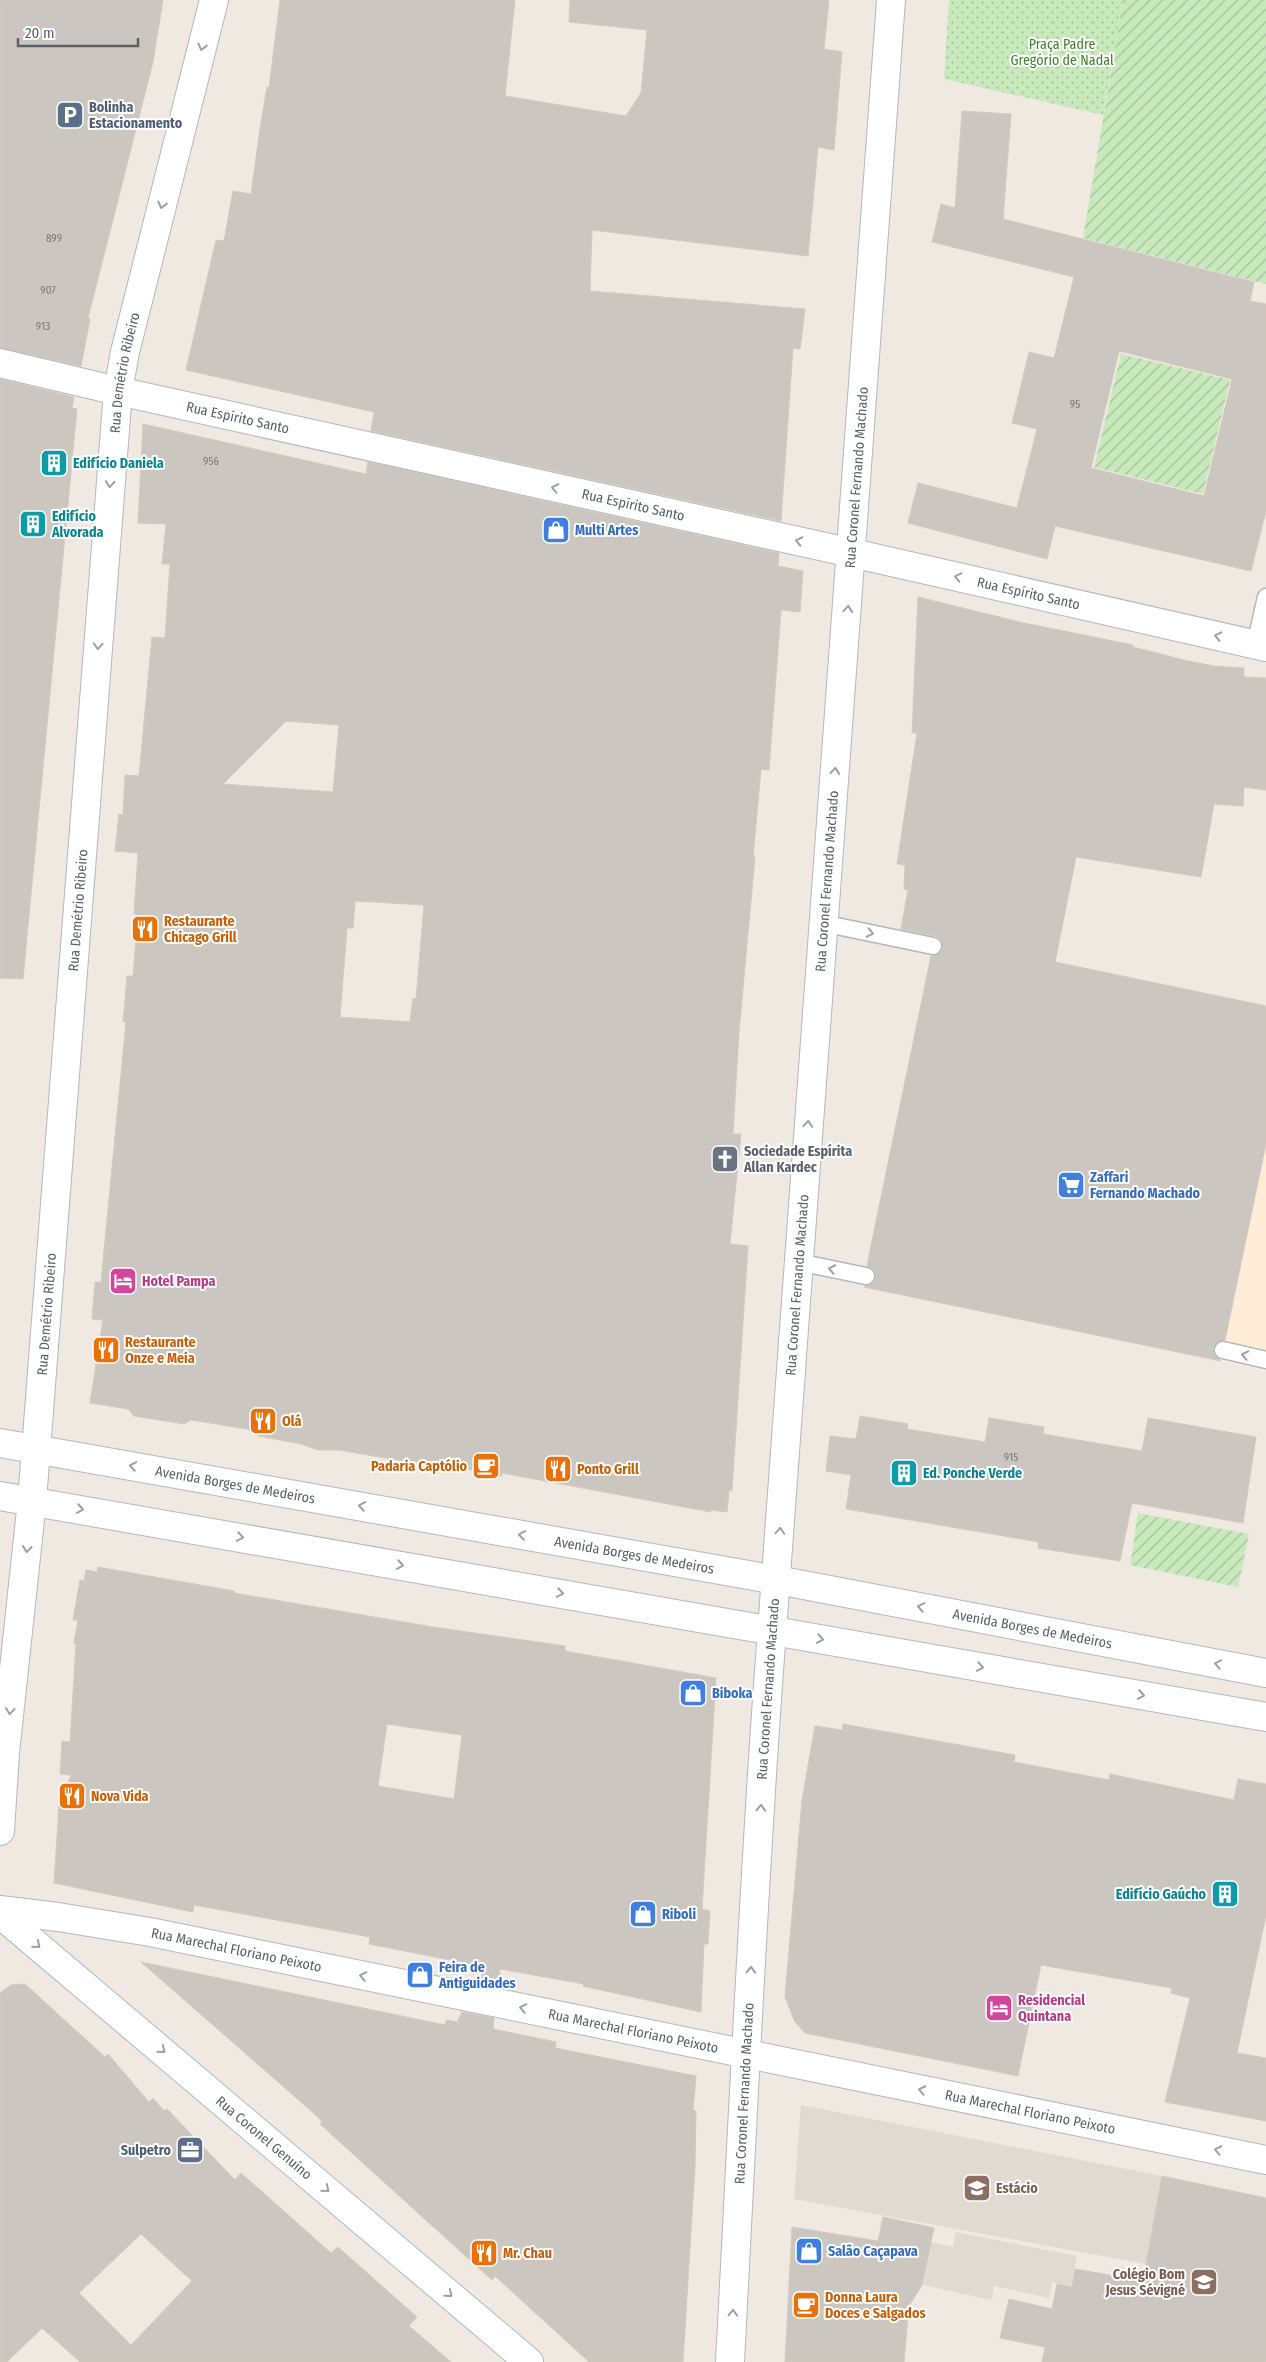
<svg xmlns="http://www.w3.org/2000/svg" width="1266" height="2362" viewBox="0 0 1266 2362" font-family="'Fira Sans Condensed',sans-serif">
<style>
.commercial{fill:#ffecd7}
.education{fill:#e1dad3}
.grass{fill:url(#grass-dots)}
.garden{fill:url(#garden-furrows)}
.building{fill:#ccc6c1;stroke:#d4c9c0;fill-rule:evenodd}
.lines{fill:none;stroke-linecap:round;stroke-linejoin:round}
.lane-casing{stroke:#b3b8bb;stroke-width:19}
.street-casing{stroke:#b3b8bb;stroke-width:30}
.secondary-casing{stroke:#b2b8bc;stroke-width:30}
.lane{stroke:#fff;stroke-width:16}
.street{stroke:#fff;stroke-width:28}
.secondary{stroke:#fff;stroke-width:28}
.oneway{stroke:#9da1a3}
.labels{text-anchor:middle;stroke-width:4;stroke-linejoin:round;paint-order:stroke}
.number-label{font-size:11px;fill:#777b7c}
.park-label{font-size:14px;fill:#3d832b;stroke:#fff}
.service-label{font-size:14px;font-weight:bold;fill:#4e5e75;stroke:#fff;text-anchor:start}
.street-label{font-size:14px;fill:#5b6265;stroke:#fff}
.culture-label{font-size:14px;font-weight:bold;fill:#0d838f;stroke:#fff;text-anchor:start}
.shop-label{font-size:14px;font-weight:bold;fill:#366cbe;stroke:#fff;text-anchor:start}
.food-label{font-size:14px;font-weight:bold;fill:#c56008;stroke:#fff;text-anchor:start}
.worship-label{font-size:14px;font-weight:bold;fill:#5b616d;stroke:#fff;text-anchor:start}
.hotel-label{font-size:14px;font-weight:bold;fill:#b23c85;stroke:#fff;text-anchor:start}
.education-label{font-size:14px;font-weight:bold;fill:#785e54;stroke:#fff;text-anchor:start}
</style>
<defs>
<pattern id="grass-dots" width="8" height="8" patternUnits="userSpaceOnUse" patternTransform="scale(1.25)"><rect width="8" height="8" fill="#c7e9bc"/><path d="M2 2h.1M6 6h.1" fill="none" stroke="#a5c09c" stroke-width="1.8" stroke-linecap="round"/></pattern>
<pattern id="garden-furrows" width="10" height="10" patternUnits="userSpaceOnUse" patternTransform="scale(1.25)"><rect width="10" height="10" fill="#c7e9bc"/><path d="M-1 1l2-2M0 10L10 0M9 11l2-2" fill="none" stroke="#a5c09c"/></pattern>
</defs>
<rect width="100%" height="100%" fill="#efe9e2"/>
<path class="commercial" d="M 1266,1144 L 1266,1371 L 1221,1361 Z"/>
<path class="education" d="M 801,2105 L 1162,2176 L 1149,2247 L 1240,2263 L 1252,2195 L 1266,2198 L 1266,2362 L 1136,2301 L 1146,2264 L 794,2199 Z
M 956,2232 L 1077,2256 L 1071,2286 L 1052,2282 L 1049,2298 L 994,2286 L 992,2300 L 922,2285 L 931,2242 L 953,2247 Z"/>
<path class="grass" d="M 949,0 L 1123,0 L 1103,115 L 944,79 Z"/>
<path class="garden" d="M 1123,0 L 1266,0 L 1266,284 L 1083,238 Z
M 1121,354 L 1230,380 L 1203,494 L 1094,467 Z
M 1138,1513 L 1249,1534 L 1238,1587 L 1130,1565 Z"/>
<path class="building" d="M 0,0 L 163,0 L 153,62 L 88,318 L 90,319 L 81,366 L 0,348 Z
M 280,0 L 515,0 L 505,96 L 626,116 L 641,93 L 647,30 L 569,22 L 570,0 L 829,0 L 824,49 L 842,52 L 834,150 L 818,147 L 808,256 L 592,230 L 590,291 L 805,309 L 800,349 L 793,348 L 781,521 L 371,431 L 374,412 L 186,370 L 216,240 L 224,241 L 233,191 L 251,194 L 260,129 L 267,87 L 269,88 Z
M 962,111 L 1011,114 L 1003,219 L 1254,282 L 1250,301 L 1266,304 L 1266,511 L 1251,571 L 1055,526 L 1047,559 L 908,523 L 918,483 L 1017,508 L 1037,429 L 1012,423 L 1029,352 L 1054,358 L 1074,277 L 932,242 L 941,204 L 955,208 ZM 1119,351 L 1232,379 L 1204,496 L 1091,468 Z
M 0,379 L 74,397 L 72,408 L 77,409 L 23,979 L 0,978 Z
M 143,424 L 366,474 L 368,462 L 779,553 L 778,566 L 803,571 L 800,612 L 781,610 L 769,770 L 761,769 L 753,857 L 755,857 L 739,1032 L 733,1134 L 741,1134 L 730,1244 L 748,1246 L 732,1491 L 729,1490 L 727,1512 L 711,1510 L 711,1512 L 502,1473 L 502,1476 L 444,1464 L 403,1461 L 339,1450 L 318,1450 L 301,1444 L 259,1436 L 247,1429 L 191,1420 L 184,1424 L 134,1416 L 128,1409 L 90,1403 L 103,1320 L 92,1319 L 95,1282 L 101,1282 L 126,1022 L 123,1022 L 127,976 L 133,976 L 138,915 L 134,914 L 138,853 L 115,851 L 119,814 L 123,815 L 125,775 L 139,776 L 152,637 L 165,638 L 170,564 L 162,564 L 166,524 L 138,523 ZM 286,721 L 339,725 L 333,792 L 223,784 ZM 355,901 L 424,905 L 416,999 L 413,998 L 410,1022 L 340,1017 L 347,928 L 353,928 Z
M 918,597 L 1024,623 L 1133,645 L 1133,647 L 1188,661 L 1214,666 L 1244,668 L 1244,677 L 1266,678 L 1266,790 L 1244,787 L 1243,806 L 1214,804 L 1201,877 L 1076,857 L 1055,962 L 1266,1006 L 1266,1144 L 1225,1340 L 1216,1343 L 1213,1348 L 1214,1353 L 1221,1361 L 864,1287 L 873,1283 L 876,1278 L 873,1269 L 867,1266 L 875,1226 L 931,956 L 940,953 L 943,948 L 940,939 L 935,936 L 901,929 L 908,890 L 904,889 L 905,865 L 897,864 L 917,733 L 912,733 Z
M 860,1416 L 908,1424 L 907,1429 L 985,1442 L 989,1418 L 1044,1427 L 1043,1434 L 1142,1451 L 1148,1418 L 1256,1437 L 1243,1523 L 1132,1503 L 1120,1561 L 1038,1548 L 1039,1542 L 846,1509 L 851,1475 L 826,1471 L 830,1436 L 856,1439 Z
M 98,1567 L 234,1591 L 234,1593 L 433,1627 L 565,1646 L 565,1651 L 716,1678 L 702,1909 L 710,1911 L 708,1944 L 704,1944 L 701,2012 L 583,1986 L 584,1984 L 500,1969 L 498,1987 L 478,1983 L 486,1967 L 369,1944 L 370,1937 L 194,1905 L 193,1912 L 54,1883 L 59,1806 L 71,1775 L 60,1774 L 62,1741 L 70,1742 L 76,1644 L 74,1643 L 78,1620 L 73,1620 L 80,1580 L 84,1581 L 86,1570 L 97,1572 ZM 387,1724 L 462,1735 L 454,1799 L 378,1786 Z
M 843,1724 L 1015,1755 L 1014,1762 L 1109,1780 L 1110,1774 L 1234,1800 L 1238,1779 L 1266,1784 L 1266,1915 L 1237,2053 L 1266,2058 L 1266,2121 L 1165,2102 L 1190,1998 L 1171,1993 L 1172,1988 L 1041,1965 L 1018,2076 L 805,2033 L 795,2022 L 785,1997 L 802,1800 L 815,1726 L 842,1730 Z
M 141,1962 L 445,2025 L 446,2020 L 457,2022 L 462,2012 L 494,2018 L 493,2029 L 556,2042 L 555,2048 L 696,2076 L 693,2111 L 696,2111 L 695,2167 L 683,2362 L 589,2362 L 495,2276 L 492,2280 L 439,2232 L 320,2124 L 322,2122 L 318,2117 Z
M 25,1984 L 105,2057 L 108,2054 L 149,2102 L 153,2098 L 164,2111 L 167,2109 L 235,2180 L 241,2173 L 331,2253 L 338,2247 L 417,2317 L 409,2326 L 451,2362 L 80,2362 L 42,2328 L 7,2362 L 0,2362 L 0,1993 L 11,1985 ZM 141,2234 L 192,2281 L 131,2345 L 79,2293 Z
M 1162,2176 L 1266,2198 L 1266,2362 L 1042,2362 L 1045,2347 L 1000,2338 L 1009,2299 L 1052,2309 L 1057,2284 L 1072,2287 L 1075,2269 L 1143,2281 Z
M 883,2217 L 934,2228 L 922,2285 L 909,2306 L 904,2362 L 785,2362 L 792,2227 L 878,2241 Z"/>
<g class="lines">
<g class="lane-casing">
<path id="lane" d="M 1255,645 L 1266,597
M 822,923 L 933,946
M 798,1262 L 866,1276
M 1223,1350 L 1266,1360"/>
</g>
<g class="street-casing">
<g id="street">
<path id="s1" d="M 0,363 L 118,391 L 852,553 L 1266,647"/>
<path id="s2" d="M 0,1914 L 529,2362"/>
</g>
</g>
<g class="secondary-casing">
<g id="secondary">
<path id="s3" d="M 0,1443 L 777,1580 L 1266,1673"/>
<path d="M 0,1496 L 1266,1717"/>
<path id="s4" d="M 0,1831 L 5,1753 L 32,1501 L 118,391 L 125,352 L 214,0"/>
<path id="s5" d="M 0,1910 L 58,1917 L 150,1932 L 1266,2160"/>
<path id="s6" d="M 730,2362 C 742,2136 752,1910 768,1685 C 808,1123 851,562 891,0"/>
</g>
</g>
<use href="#lane" class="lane"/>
<use href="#street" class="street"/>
<use href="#secondary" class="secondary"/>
</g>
<defs><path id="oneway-chevron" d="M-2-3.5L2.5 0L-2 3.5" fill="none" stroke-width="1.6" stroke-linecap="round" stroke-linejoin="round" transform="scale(1.25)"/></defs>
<g class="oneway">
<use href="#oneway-chevron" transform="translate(202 47) rotate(104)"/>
<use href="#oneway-chevron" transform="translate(162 205) rotate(104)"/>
<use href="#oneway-chevron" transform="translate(110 484) rotate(94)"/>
<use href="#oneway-chevron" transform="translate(555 488) rotate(-168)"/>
<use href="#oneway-chevron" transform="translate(799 541) rotate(-168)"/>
<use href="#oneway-chevron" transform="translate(958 577) rotate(-167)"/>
<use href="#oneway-chevron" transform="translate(848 609) rotate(-85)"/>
<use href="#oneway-chevron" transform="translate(1218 636) rotate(-167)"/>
<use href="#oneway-chevron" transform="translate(98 646) rotate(94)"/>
<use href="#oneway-chevron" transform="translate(835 771) rotate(-85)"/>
<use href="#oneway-chevron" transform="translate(870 933) rotate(12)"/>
<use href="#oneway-chevron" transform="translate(808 1124) rotate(-86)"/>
<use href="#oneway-chevron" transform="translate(832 1269) rotate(-168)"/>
<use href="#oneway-chevron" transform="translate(1245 1355) rotate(-168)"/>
<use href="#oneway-chevron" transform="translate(133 1466) rotate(-170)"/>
<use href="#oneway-chevron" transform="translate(362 1506) rotate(-170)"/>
<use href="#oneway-chevron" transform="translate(80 1509) rotate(10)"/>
<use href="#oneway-chevron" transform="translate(780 1531) rotate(-86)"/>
<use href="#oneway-chevron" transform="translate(522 1535) rotate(-170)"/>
<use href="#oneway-chevron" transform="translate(240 1537) rotate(10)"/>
<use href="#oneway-chevron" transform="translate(27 1549) rotate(96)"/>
<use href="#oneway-chevron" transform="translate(400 1565) rotate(10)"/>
<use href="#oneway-chevron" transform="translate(560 1593) rotate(10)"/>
<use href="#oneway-chevron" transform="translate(921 1607) rotate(-169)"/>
<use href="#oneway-chevron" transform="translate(820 1639) rotate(10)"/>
<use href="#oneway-chevron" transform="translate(1218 1664) rotate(-169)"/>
<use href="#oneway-chevron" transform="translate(980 1667) rotate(10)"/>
<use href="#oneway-chevron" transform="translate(1141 1695) rotate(10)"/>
<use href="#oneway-chevron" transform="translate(10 1711) rotate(96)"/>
<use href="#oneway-chevron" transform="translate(761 1808) rotate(-87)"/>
<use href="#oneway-chevron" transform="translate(37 1945) rotate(40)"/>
<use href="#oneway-chevron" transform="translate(751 1970) rotate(-87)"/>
<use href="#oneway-chevron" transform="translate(363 1976) rotate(-169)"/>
<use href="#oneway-chevron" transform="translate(523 2008) rotate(-169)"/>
<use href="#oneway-chevron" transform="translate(162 2050) rotate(40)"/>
<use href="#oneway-chevron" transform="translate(922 2090) rotate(-168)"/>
<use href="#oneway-chevron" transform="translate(1218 2150) rotate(-168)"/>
<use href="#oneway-chevron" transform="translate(326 2189) rotate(40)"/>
<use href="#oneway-chevron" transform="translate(449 2294) rotate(40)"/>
<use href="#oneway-chevron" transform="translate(733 2313) rotate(-87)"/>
</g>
<defs>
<g id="parking-square" transform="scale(1.4375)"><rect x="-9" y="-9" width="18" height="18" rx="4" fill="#5c6f8a" stroke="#fff"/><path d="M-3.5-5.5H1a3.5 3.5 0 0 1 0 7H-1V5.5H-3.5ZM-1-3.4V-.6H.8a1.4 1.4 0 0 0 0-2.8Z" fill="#fff"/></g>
<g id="building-square" transform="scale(1.4375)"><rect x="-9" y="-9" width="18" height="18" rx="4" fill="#0f9aa8" stroke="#fff"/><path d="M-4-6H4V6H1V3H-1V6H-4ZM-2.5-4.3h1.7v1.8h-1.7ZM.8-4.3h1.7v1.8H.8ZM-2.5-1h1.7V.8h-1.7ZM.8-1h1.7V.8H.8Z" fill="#fff"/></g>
<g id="shop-square" transform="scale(1.4375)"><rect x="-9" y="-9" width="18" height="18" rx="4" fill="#3f7fe0" stroke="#fff"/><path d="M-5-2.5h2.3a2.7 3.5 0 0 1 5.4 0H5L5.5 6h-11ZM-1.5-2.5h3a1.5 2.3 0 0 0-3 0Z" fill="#fff"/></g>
<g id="restaurant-square" transform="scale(1.4375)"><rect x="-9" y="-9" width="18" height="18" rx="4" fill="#e8710a" stroke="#fff"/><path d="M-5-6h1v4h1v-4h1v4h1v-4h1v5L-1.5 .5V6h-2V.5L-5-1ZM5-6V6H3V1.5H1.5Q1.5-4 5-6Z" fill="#fff"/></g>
<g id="church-square" transform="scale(1.4375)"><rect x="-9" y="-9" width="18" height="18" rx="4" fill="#6b7280" stroke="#fff"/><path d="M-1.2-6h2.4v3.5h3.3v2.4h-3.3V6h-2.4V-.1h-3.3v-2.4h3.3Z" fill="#fff"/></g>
<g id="supermarket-square" transform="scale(1.4375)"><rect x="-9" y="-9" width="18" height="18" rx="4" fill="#3f7fe0" stroke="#fff"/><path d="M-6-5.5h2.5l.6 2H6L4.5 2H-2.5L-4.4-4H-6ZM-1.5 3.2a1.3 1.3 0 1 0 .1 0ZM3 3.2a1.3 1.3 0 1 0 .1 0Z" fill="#fff"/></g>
<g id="hotel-square" transform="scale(1.4375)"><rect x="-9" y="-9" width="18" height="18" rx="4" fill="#d1479c" stroke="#fff"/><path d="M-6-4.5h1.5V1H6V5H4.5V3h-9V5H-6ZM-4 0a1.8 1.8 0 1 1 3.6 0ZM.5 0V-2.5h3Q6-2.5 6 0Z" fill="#fff"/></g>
<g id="cafe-square" transform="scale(1.4375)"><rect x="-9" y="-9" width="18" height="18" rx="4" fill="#e8710a" stroke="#fff"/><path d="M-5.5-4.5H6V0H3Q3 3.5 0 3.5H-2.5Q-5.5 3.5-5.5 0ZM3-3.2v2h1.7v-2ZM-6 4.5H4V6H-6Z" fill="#fff"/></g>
<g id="office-square" transform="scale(1.4375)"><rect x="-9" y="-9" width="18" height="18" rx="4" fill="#5c6f8a" stroke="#fff"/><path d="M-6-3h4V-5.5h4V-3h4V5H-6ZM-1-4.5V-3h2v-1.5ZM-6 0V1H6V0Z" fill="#fff"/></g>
<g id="university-square" transform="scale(1.4375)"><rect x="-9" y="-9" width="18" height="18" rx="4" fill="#8d6e63" stroke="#fff"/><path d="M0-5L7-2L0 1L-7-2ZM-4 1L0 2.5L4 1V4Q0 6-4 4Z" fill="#fff"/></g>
<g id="school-square" transform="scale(1.4375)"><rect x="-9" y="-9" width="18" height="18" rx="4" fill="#8d6e63" stroke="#fff"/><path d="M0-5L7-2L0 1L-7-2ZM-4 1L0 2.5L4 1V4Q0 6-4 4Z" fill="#fff"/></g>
</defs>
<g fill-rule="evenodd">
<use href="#parking-square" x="70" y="115"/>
<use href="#building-square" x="54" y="463"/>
<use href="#building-square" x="33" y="524"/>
<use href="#shop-square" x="556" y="530"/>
<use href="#restaurant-square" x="145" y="929"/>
<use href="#church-square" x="725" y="1159"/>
<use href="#supermarket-square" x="1071" y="1185"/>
<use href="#hotel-square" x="123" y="1281"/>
<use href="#restaurant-square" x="106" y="1350"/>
<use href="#restaurant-square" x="263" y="1421"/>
<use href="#cafe-square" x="486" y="1466"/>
<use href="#restaurant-square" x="558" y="1469"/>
<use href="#building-square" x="904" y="1473"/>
<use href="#shop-square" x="693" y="1693"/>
<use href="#restaurant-square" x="72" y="1796"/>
<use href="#building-square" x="1225" y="1894"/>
<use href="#shop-square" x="643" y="1914"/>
<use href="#shop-square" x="420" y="1975"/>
<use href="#hotel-square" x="999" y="2008"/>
<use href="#office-square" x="190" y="2150"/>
<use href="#university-square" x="977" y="2188"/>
<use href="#shop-square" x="809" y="2251"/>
<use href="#restaurant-square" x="484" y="2253"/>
<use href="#school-square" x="1204" y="2282"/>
<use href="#cafe-square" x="806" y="2305"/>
</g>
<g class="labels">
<g class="number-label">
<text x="54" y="242">899</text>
<text x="48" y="294">907</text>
<text x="43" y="330">913</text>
<text x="1075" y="408">95</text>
<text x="211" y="465">956</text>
<text x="1011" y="1461">915</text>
</g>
<g class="park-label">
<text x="1062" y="49">Praça Padre<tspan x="1062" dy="16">Gregório de Nadal</tspan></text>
</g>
<g class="service-label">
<text x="89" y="112">Bolinha<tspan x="89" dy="16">Estacionamento</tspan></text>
<text x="171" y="2155" text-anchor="end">Sulpetro</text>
</g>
<g class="street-label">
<text dy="5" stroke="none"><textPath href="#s4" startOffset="1464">Rua Demétrio Ribeiro</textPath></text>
<text dy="5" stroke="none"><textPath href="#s1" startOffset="244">Rua Espírito Santo</textPath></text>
<text dy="5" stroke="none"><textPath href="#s6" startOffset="1889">Rua Coronel Fernando Machado</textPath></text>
<text dy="5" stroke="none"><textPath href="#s1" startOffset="649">Rua Espírito Santo</textPath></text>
<text dy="5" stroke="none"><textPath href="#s1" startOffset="1054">Rua Espírito Santo</textPath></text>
<text dy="5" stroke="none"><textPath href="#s6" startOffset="1484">Rua Coronel Fernando Machado</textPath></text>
<text dy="5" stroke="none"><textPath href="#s4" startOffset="924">Rua Demétrio Ribeiro</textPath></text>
<text dy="5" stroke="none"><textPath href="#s6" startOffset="1079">Rua Coronel Fernando Machado</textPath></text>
<text dy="5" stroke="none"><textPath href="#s4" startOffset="519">Rua Demétrio Ribeiro</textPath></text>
<text dy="5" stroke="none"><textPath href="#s3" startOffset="239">Avenida Borges de Medeiros</textPath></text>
<text dy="5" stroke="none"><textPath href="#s3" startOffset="644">Avenida Borges de Medeiros</textPath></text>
<text dy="5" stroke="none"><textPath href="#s3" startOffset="1049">Avenida Borges de Medeiros</textPath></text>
<text dy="5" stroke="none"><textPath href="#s6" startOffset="674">Rua Coronel Fernando Machado</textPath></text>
<text dy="5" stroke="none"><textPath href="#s5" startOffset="240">Rua Marechal Floriano Peixoto</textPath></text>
<text dy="5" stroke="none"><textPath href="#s5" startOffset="645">Rua Marechal Floriano Peixoto</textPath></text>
<text dy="5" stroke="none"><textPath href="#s6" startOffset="269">Rua Coronel Fernando Machado</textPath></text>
<text dy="5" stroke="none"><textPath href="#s5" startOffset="1050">Rua Marechal Floriano Peixoto</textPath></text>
<text dy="5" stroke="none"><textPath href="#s2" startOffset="346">Rua Coronel Genuíno</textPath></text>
</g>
<g class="culture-label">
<text x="73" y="468">Edifício Daniela</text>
<text x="52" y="521">Edifício<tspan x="52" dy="16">Alvorada</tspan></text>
<text x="923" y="1478">Ed. Ponche Verde</text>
<text x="1206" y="1899" text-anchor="end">Edifício Gaúcho</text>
</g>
<g class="shop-label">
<text x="575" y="535">Multi Artes</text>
<text x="1090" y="1182">Zaffari<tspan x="1090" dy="16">Fernando Machado</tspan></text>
<text x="712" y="1698">Biboka</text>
<text x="662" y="1919">Riboli</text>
<text x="439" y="1972">Feira de<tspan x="439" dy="16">Antiguidades</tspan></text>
<text x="828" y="2256">Salão Caçapava</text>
</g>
<g class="food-label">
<text x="164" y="926">Restaurante<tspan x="164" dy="16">Chicago Grill</tspan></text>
<text x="125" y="1347">Restaurante<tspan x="125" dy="16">Onze e Meia</tspan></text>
<text x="282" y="1426">Olá</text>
<text x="467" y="1471" text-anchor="end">Padaria Captólio</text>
<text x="577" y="1474">Ponto Grill</text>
<text x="91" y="1801">Nova Vida</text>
<text x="503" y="2258">Mr. Chau</text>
<text x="825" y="2302">Donna Laura<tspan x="825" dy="16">Doces e Salgados</tspan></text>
</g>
<g class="worship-label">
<text x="744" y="1156">Sociedade Espírita<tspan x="744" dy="16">Allan Kardec</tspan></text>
</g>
<g class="hotel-label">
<text x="142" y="1286">Hotel Pampa</text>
<text x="1018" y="2005">Residencial<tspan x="1018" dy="16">Quintana</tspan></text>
</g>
<g class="education-label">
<text x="996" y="2193">Estácio</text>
<text x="1185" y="2279" text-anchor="end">Colégio Bom<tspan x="1185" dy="16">Jesus Sévigné</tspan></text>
</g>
</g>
<path d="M18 38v8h120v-8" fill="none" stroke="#5b6265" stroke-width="2.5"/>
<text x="25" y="38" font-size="15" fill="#5b6265" stroke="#ffffff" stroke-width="4" paint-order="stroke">20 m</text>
</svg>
